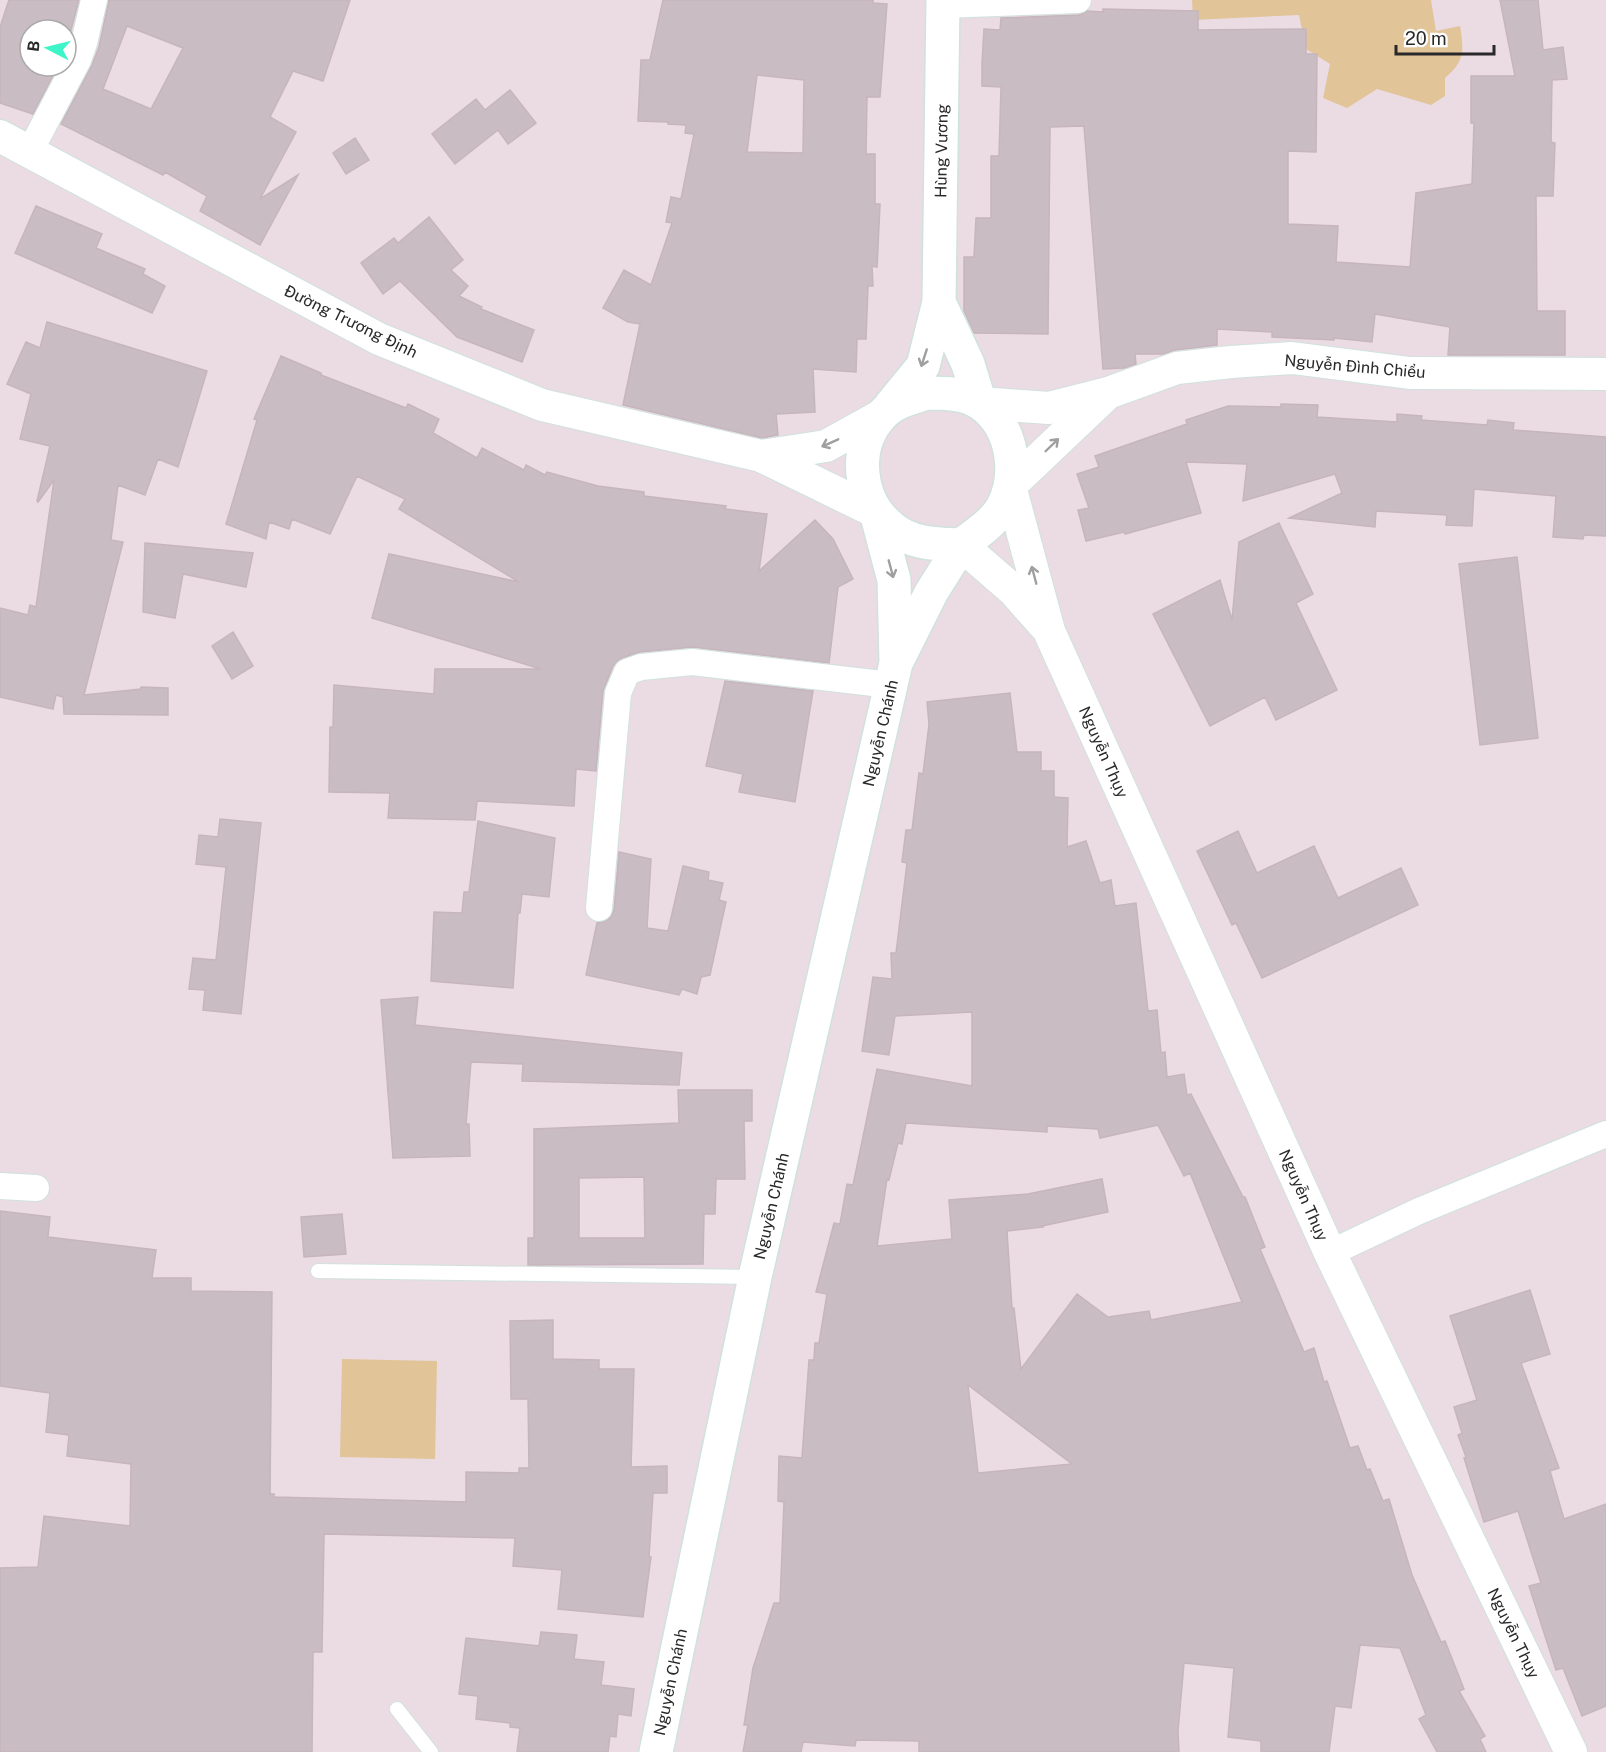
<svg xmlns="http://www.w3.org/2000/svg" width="1606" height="1752" viewBox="0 0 1606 1752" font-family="'Public Sans',sans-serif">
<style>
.green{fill:#e1c498}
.building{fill:#cabcc3;stroke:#c6b5bc;stroke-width:1.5;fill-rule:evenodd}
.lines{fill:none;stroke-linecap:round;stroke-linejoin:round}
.service-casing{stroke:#d0e2dd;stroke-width:16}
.minor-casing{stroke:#d0e2dd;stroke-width:28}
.tertiary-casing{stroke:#d0e2dd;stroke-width:34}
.secondary-casing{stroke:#d0e2dd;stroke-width:36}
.service{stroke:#fff;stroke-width:14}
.minor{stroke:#fff;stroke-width:26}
.tertiary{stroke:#fff;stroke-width:32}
.secondary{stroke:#fff;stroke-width:33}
.oneway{stroke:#9f9f9f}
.labels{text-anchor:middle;stroke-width:4.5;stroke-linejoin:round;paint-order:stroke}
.street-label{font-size:16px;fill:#292929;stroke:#fff}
</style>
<rect width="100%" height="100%" fill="#ebdbe3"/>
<path class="green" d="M 1192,0 L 1431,0 L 1436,31 L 1460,26 C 1464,51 1465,61 1445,78 L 1445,96 L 1431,105 L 1377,89 L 1347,108 L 1323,98 L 1330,64 L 1306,49 L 1299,15 L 1193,20 Z
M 342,1359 L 437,1361 L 435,1459 L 340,1457 Z"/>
<path class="building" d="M 9,0 L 79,0 L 66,49 L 66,30 L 30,30 L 30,66 L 58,66 L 33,114 L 0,103 L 0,27 Z
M 109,0 L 350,0 L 323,81 L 293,71 L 270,117 L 296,132 L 260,199 L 298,175 L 260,245 L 200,211 L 207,196 L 165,172 L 163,175 L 61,124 L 92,65 L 99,47 ZM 127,26 L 183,48 L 151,109 L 103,89 Z
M 663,0 L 873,0 L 873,3 L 887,4 L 880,97 L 867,97 L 866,154 L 875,154 L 875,204 L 880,204 L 877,267 L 872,266 L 873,286 L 868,286 L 866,339 L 857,339 L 856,372 L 813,369 L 815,412 L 776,414 L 778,435 L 762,438 L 623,405 L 640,324 L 628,322 L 603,308 L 624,270 L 651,285 L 672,223 L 666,222 L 671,197 L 681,199 L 694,134 L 685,133 L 686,125 L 668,124 L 668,122 L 638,121 L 641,60 L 650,60 ZM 757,75 L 804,80 L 803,153 L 747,152 Z
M 1500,0 L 1538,0 L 1543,50 L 1563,47 L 1567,79 L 1552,80 L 1551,142 L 1555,143 L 1553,196 L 1536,196 L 1537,311 L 1565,311 L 1565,355 L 1448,355 L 1450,327 L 1375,314 L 1372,342 L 1334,338 L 1334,340 L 1272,337 L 1272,332 L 1217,329 L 1217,345 L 1175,350 L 1163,354 L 1135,354 L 1136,364 L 1124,368 L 1103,369 L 1084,126 L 1050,127 L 1048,334 L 974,333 L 964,311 L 964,257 L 974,257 L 976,218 L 991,218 L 991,156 L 999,156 L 1001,87 L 982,86 L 982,63 L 984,29 L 1000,30 L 1001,18 L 1079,15 L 1087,11 L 1103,12 L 1103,9 L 1198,11 L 1198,30 L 1306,29 L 1306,54 L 1317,54 L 1316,152 L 1288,151 L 1288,224 L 1338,226 L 1336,262 L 1410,267 L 1416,193 L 1472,184 L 1474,123 L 1471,123 L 1471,76 L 1515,76 Z
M 510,90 L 536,123 L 508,144 L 498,130 L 455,164 L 432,134 L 476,99 L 485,110 Z
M 355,138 L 369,160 L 346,174 L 333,153 Z
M 36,206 L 102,234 L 96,248 L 145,269 L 143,274 L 165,286 L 152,313 L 15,253 Z
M 429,217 L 463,260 L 451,270 L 468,286 L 459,296 L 482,307 L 481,309 L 534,330 L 522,362 L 457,337 L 400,281 L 383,294 L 361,263 L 394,238 L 398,243 Z
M 47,322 L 207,371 L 178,467 L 158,459 L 145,495 L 118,485 L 111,540 L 123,542 L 84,695 L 141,689 L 141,687 L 168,688 L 168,715 L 64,714 L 63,697 L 56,695 L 53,709 L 0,697 L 0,608 L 28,615 L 30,605 L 36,607 L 54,480 L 38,502 L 37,501 L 50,446 L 20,439 L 31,394 L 7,384 L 26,342 L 40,348 Z
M 281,356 L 321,373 L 321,375 L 406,408 L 408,404 L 439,419 L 433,433 L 477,458 L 482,448 L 524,470 L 526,465 L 545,475 L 547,472 L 598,486 L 644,492 L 644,496 L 726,506 L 725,509 L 767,514 L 759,571 L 815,520 L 833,539 L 853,579 L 838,587 L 829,663 L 693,647 L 640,652 L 622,658 L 613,666 L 603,691 L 596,771 L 576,769 L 574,806 L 477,801 L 475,820 L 388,818 L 390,793 L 329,792 L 330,727 L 333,727 L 334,685 L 434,694 L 435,669 L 541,669 L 372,618 L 389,554 L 519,582 L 399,509 L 405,499 L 357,476 L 330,534 L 292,519 L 289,529 L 269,522 L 266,539 L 226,524 L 257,420 L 254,419 Z
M 1281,404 L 1318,405 L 1317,417 L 1397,422 L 1397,414 L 1422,416 L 1421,420 L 1487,425 L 1488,420 L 1514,423 L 1513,430 L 1606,437 L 1606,536 L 1584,535 L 1583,539 L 1553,537 L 1556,496 L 1474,489 L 1472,526 L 1446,525 L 1447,515 L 1376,511 L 1375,527 L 1289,518 L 1342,493 L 1335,474 L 1243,501 L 1247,464 L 1186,462 L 1201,513 L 1125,534 L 1124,532 L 1086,541 L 1078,510 L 1089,508 L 1077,474 L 1099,467 L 1095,456 L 1187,424 L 1186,420 L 1228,406 L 1281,407 Z
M 1279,523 L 1313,594 L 1296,603 L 1337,690 L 1276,720 L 1265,697 L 1210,726 L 1153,614 L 1220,580 L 1232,620 L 1239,542 Z
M 145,543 L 253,553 L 246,587 L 183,574 L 175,618 L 143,612 Z
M 1517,557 L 1538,738 L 1480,745 L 1459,564 Z
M 233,632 L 253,666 L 232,679 L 212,646 Z
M 725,681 L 813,691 L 795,802 L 739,792 L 743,774 L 706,766 Z
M 1010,693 L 1017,752 L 1041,752 L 1041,771 L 1054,771 L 1054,797 L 1068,798 L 1067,847 L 1086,841 L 1100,883 L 1111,880 L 1115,906 L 1136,903 L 1148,1011 L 1157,1010 L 1161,1053 L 1165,1052 L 1167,1077 L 1184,1074 L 1187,1095 L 1191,1094 L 1243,1197 L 1245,1197 L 1265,1247 L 1260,1249 L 1304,1352 L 1314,1348 L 1324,1382 L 1327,1381 L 1350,1448 L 1358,1446 L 1367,1470 L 1370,1469 L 1383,1501 L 1389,1499 L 1412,1575 L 1441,1642 L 1445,1641 L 1464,1689 L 1459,1691 L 1485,1736 L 1480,1739 L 1486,1752 L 1437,1752 L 1419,1719 L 1426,1715 L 1400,1648 L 1360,1645 L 1351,1708 L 1335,1706 L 1329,1752 L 1261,1752 L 1261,1741 L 1228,1737 L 1234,1668 L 1184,1663 L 1178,1731 L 1179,1752 L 919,1752 L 919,1741 L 856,1740 L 855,1746 L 803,1742 L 801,1752 L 743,1752 L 748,1725 L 744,1725 L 753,1668 L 774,1603 L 780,1603 L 784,1502 L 778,1501 L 779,1456 L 802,1458 L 809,1360 L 814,1360 L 815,1343 L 819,1343 L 827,1294 L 816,1292 L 834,1223 L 840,1224 L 847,1184 L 853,1185 L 877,1069 L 972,1086 L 972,1012 L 895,1016 L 889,1055 L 862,1051 L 873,977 L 892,979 L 891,953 L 896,953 L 907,863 L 902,862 L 906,830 L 912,830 L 919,773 L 923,774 L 929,724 L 927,702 ZM 906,1123 L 1047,1132 L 1047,1126 L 1098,1129 L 1100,1138 L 1158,1125 L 1184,1176 L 1190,1173 L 1242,1302 L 1151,1320 L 1149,1311 L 1108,1317 L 1077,1294 L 1021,1369 L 1014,1308 L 1012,1308 L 1007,1231 L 1043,1227 L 1042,1226 L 1108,1212 L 1102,1179 L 1028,1194 L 949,1200 L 952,1239 L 877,1246 L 887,1179 L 889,1180 L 898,1143 L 902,1144 ZM 968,1385 L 1072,1464 L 978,1473 Z
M 220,819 L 261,823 L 241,1014 L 203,1010 L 205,990 L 189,989 L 193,958 L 216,960 L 226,867 L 196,864 L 199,835 L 218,837 Z
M 478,821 L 555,838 L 549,897 L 522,894 L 520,913 L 518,913 L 513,988 L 431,981 L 434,912 L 462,913 L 464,892 L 469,892 Z
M 1238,831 L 1257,873 L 1314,846 L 1338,898 L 1401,868 L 1418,905 L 1262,978 L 1236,923 L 1232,925 L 1197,851 Z
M 619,852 L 651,859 L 647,928 L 668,931 L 683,866 L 709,872 L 708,880 L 723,883 L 719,900 L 726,902 L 710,975 L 701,977 L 697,994 L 682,989 L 679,995 L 586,975 L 597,923 L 606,921 L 611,917 L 614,910 Z
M 418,997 L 415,1025 L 682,1053 L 679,1085 L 522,1081 L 523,1064 L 471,1062 L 466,1124 L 469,1124 L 470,1156 L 393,1158 L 381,1000 Z
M 678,1090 L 752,1090 L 752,1121 L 744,1121 L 745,1179 L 716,1179 L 715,1214 L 704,1214 L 703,1264 L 528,1265 L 528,1238 L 534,1238 L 534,1129 L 679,1123 ZM 644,1177 L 645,1238 L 579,1238 L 579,1178 Z
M 0,1211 L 50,1217 L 48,1237 L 156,1250 L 152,1278 L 191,1278 L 191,1291 L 272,1292 L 270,1494 L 274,1494 L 274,1497 L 466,1502 L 466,1472 L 519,1473 L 519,1468 L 529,1468 L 528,1399 L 511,1399 L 510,1321 L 553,1320 L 553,1359 L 599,1360 L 599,1369 L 634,1369 L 631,1467 L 667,1466 L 667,1493 L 653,1493 L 649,1557 L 651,1557 L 643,1617 L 558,1609 L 562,1570 L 513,1566 L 515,1538 L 324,1534 L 322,1652 L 313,1652 L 312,1752 L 0,1752 L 0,1568 L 38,1567 L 44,1516 L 130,1526 L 131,1464 L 67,1456 L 69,1435 L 46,1432 L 50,1393 L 0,1386 Z
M 342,1214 L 346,1254 L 304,1257 L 301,1217 Z
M 1530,1290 L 1550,1354 L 1521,1363 L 1559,1468 L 1550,1471 L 1564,1519 L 1606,1504 L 1606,1706 L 1582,1716 L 1563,1668 L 1556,1670 L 1529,1586 L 1541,1583 L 1518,1511 L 1484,1522 L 1464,1458 L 1466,1457 L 1458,1435 L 1462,1433 L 1454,1407 L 1477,1400 L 1450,1316 Z
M 541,1632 L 577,1635 L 574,1659 L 604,1662 L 601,1685 L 634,1689 L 631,1716 L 618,1714 L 616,1737 L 610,1736 L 608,1752 L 517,1752 L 520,1728 L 510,1727 L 510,1723 L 476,1719 L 478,1696 L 459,1694 L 466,1638 L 539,1646 Z"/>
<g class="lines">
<g class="service-casing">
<path id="service" d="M 318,1271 L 755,1277
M 397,1709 L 431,1752"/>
</g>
<g class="minor-casing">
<path id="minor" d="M 943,5 L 1078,0
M 29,153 L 78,60 L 84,43 L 94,0
M 599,908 L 618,693 L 627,672 L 641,667 L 692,662 L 891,685
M 0,1186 L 36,1188
M 1330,1253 L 1419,1211 L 1606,1134"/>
</g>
<g class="tertiary-casing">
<path id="tertiary" d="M 0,136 L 379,339 L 542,405 L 761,456 L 876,512
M 1108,393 L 1010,486 L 1049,631 L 1330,1253 L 1571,1752
M 980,403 L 1049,408 L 1108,393 L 1177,368 L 1231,362 L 1292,358 L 1410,373 L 1606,374
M 761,456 L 826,446 L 882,415
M 961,545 L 1014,591 L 1045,626"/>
</g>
<g class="secondary-casing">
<path id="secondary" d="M 939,302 L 968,364 L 980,403
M 927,393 C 944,393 966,393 981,404 C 1013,427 1020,474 1002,508 C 993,523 975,535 961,545 C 937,544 910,544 891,527 C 858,500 852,447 882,415 C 894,402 911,398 927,393 Z
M 891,405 L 923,366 L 939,302 L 943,0
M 898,659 L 931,593 L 961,545
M 656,1752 L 755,1277 L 896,663 L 894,580 L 876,512"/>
</g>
<use href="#service" class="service"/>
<use href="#minor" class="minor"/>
<use href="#tertiary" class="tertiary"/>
<use href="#secondary" class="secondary"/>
</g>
<defs><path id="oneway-shaft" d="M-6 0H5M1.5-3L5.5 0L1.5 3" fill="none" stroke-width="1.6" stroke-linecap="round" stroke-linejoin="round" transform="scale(1.5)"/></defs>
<g class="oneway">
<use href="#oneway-shaft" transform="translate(924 358) rotate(108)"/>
<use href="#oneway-shaft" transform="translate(830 443) rotate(156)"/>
<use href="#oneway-shaft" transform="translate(1052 445) rotate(-44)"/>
<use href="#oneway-shaft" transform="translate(891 569) rotate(75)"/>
<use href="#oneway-shaft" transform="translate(1034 575) rotate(-105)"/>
</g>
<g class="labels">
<g class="street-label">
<text transform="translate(941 151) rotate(-89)" y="6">Hùng Vương</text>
<text transform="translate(351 321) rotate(26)" y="6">Đường Trương Định</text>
<text transform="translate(1355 366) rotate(5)" y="6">Nguyễn Đình Chiểu</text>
<text transform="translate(880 733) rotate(-77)" y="6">Nguyễn Chánh</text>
<text transform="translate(1104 752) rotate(66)" y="6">Nguyễn Thụy</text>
<text transform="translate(1304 1195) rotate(66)" y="6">Nguyễn Thụy</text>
<text transform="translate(771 1206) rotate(-77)" y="6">Nguyễn Chánh</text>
<text transform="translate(1514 1633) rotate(64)" y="6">Nguyễn Thụy</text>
<text transform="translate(670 1682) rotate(-78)" y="6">Nguyễn Chánh</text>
</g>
</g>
<g transform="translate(48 48) rotate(277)"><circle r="28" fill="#ffffff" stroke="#a9a9a9" stroke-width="1.5"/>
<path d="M0-4.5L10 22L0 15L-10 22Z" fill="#3df5c9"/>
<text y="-9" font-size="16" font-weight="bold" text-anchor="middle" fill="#292929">B</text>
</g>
<path d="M1396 45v9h98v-9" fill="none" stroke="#292929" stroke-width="3"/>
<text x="1405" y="45" font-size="18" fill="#292929" stroke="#ffffff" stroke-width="4.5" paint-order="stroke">20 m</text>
</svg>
